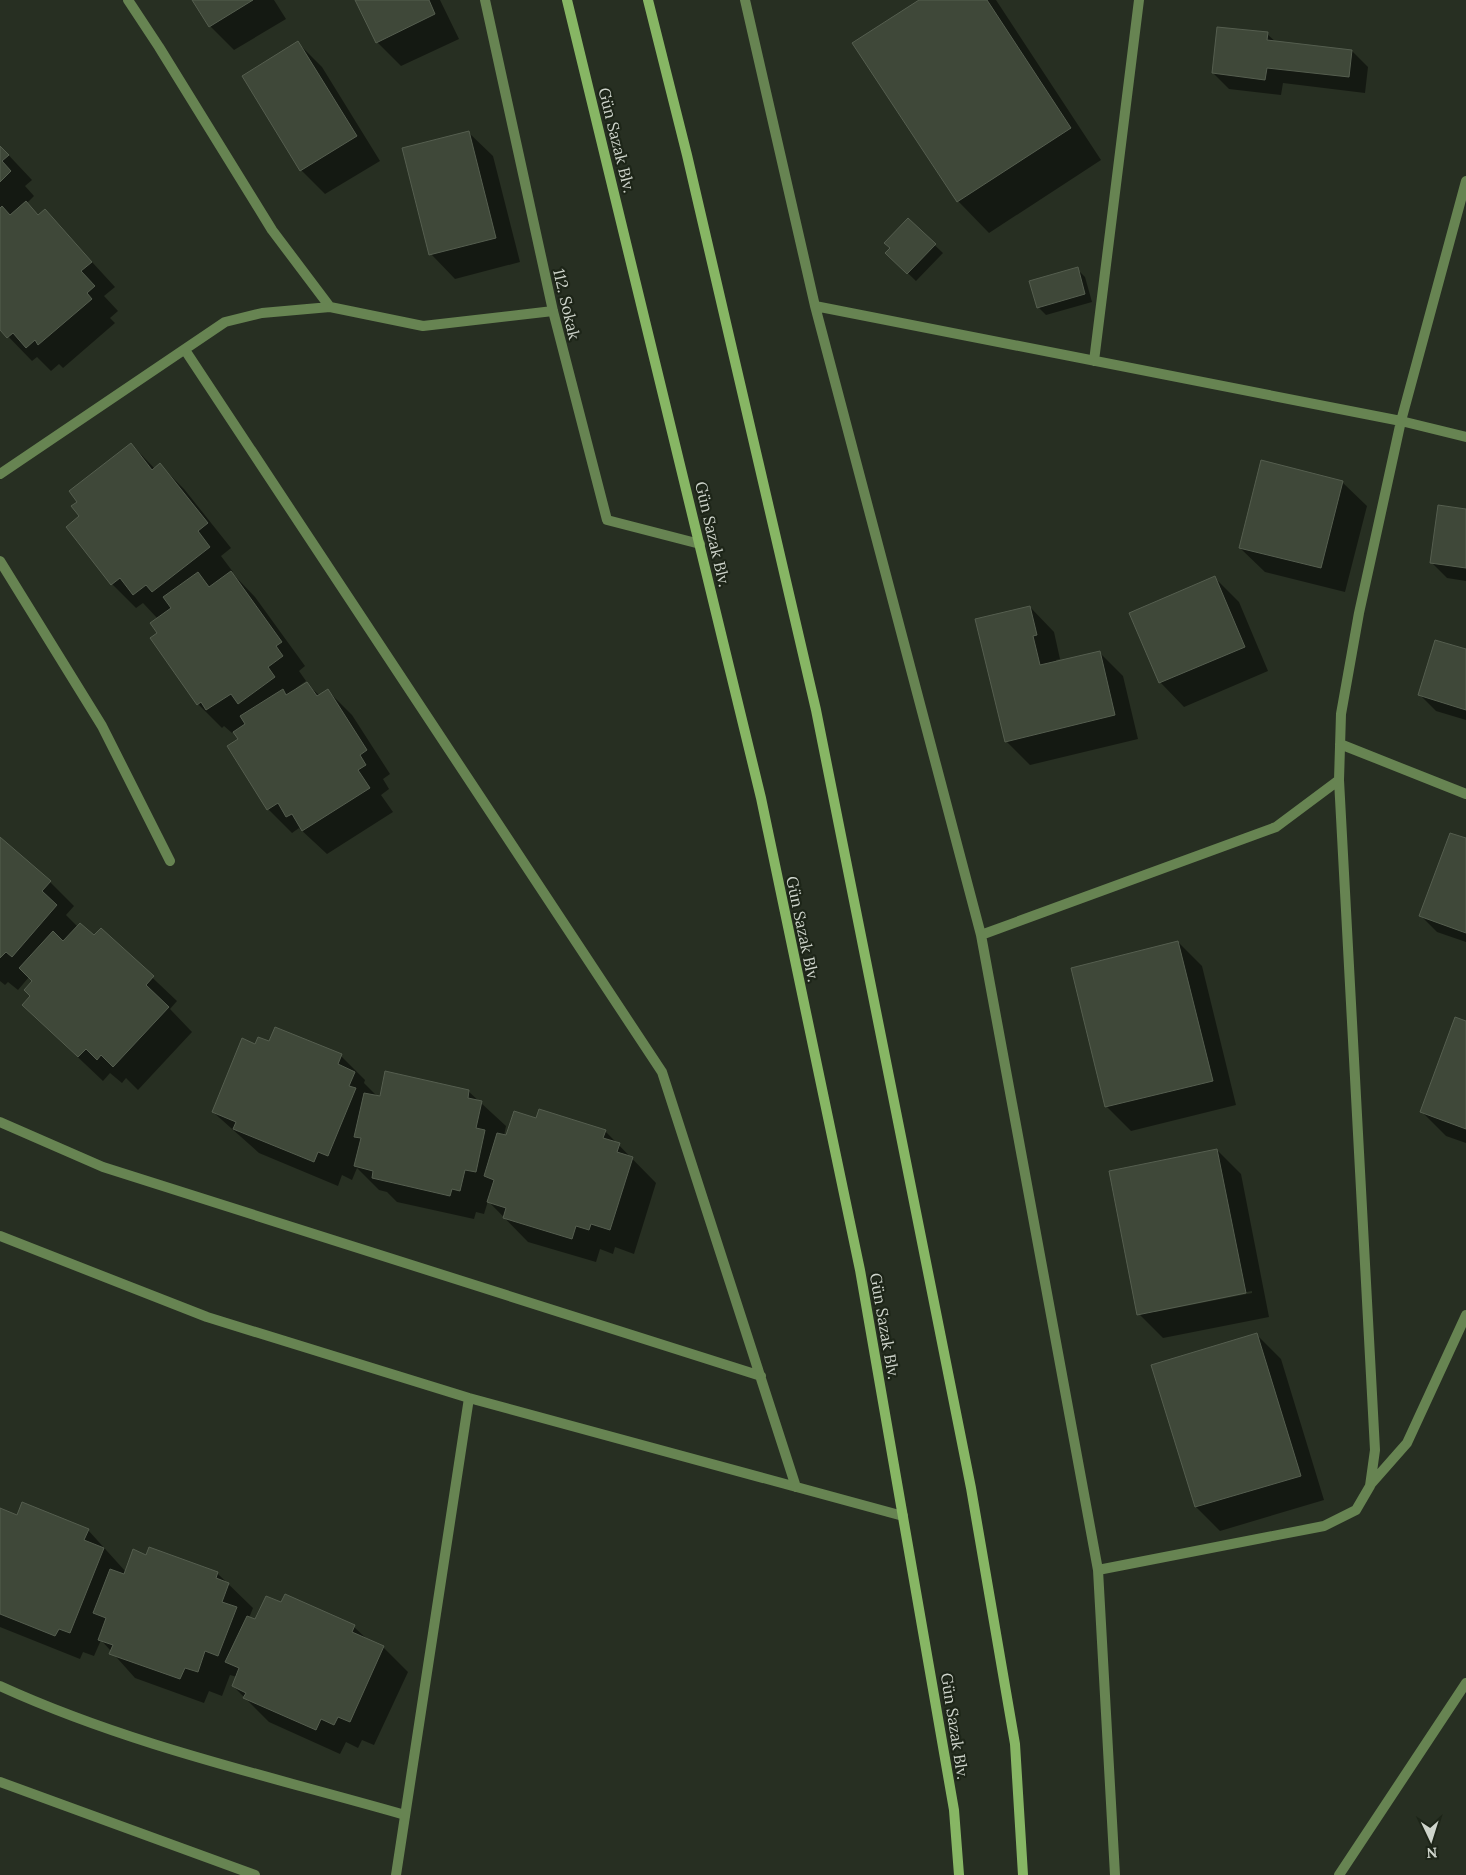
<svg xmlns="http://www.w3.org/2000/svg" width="1466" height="1875" viewBox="0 0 1466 1875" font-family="Lora,serif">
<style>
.shadow{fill:#0007;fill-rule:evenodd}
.building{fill:#3f4839;stroke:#555e4f}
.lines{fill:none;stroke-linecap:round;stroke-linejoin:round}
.service{stroke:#678452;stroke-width:10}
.minor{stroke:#678452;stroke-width:10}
.secondary{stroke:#87b664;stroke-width:10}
.labels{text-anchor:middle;stroke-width:4.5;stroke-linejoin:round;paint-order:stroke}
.street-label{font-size:16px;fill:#ced4cb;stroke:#1d2518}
</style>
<rect width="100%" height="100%" fill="#272f22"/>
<path class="shadow" d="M 193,0 L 274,0 L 286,19 L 234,50 L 210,26 Z
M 357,0 L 440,0 L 459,39 L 401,66 L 377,42 Z
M 921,0 L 996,0 L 1101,160 L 989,233 L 958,201 Z
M 1267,34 L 1276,42 L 1352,51 L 1368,67 L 1365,93 L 1283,83 L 1281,95 L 1229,89 L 1213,73 Z
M 298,43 L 322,67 L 380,161 L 325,194 L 301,170 Z
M 468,132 L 493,156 L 520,262 L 455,279 L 431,254 Z
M 0,146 L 32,180 L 25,186 L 34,196 L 27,203 L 39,216 L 45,211 L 115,287 L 104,296 L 118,311 L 110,318 L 115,323 L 63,368 L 59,364 L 51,371 L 37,357 L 32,361 L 0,328 Z
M 908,220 L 943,253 L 916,281 L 887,253 Z
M 1077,269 L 1085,277 L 1092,302 L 1046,315 L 1038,307 Z
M 131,444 L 155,469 L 160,465 L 184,489 L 231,548 L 221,556 L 233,572 L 232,573 L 255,597 L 305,666 L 299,671 L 306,681 L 296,688 L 297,690 L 307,684 L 320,696 L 328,691 L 352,715 L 390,774 L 383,779 L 389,789 L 381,795 L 393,812 L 327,854 L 299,828 L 292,833 L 268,809 L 240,739 L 234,731 L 232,733 L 224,726 L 222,728 L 198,704 L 159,633 L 158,619 L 143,603 L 136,608 L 112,584 L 81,517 Z
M 1342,482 L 1367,506 L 1345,592 L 1265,572 L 1240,548 Z
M 1466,510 L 1466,581 L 1447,578 L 1431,562 Z
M 1215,578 L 1239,602 L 1268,671 L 1184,707 L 1160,682 Z
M 1030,607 L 1054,632 L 1060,659 L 1056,660 L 1057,663 L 1099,652 L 1123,676 L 1138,739 L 1030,765 L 1006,741 Z
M 1466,650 L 1466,720 L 1436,711 L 1420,695 Z
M 0,839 L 50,882 L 74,906 L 66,915 L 78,927 L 94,937 L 101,929 L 177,1001 L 170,1009 L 192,1032 L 138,1090 L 126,1078 L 122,1083 L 110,1073 L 103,1081 L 48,1029 L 32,996 L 34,981 L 29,977 L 18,990 L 8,982 L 5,985 L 0,981 Z
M 1466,840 L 1466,942 L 1437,932 L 1421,916 Z
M 1178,942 L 1202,966 L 1236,1105 L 1131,1131 L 1106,1106 Z
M 1466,1022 L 1466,1143 L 1446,1136 L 1422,1112 Z
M 270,1043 L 341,1056 L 365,1080 L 364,1083 L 379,1098 L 468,1091 L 506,1126 L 504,1136 L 507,1137 L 537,1119 L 605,1131 L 656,1183 L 634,1254 L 615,1247 L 613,1254 L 600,1249 L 596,1262 L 528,1242 L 488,1201 L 484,1214 L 476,1212 L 474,1219 L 397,1202 L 387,1192 L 379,1190 L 357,1168 L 352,1180 L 342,1175 L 338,1186 L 259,1153 L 213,1112 L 256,1045 Z
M 1217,1150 L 1241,1174 L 1269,1317 L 1163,1338 L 1139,1314 ZM 1252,1291 L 1252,1293 L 1155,1312 L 1155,1310 Z
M 1257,1335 L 1281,1359 L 1324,1500 L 1220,1531 L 1196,1507 Z
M 0,1510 L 17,1516 L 88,1530 L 126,1572 L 147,1556 L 150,1549 L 218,1574 L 253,1608 L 249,1618 L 256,1621 L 354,1627 L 369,1641 L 383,1647 L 408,1672 L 374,1745 L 362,1740 L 358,1748 L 346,1742 L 340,1754 L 269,1722 L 233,1686 L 237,1677 L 230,1675 L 222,1696 L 209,1691 L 204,1703 L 135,1678 L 101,1640 L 94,1656 L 83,1652 L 80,1659 L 0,1627 Z"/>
<path class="building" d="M 192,0 L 253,0 L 209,27 Z
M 355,0 L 429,0 L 435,14 L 376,43 Z
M 919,0 L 987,0 L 1071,128 L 957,202 L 852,43 Z
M 1217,27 L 1268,32 L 1267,40 L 1352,50 L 1349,77 L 1267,68 L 1265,80 L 1212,73 Z
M 298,41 L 357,136 L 300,171 L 242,76 Z
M 469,131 L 496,238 L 429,255 L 402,148 Z
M 0,146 L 9,155 L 2,161 L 11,171 L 0,182 Z
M 26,201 L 38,215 L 45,209 L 92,262 L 81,271 L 95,286 L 87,293 L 92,299 L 38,345 L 35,340 L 26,348 L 13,333 L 7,338 L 0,330 L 0,208 L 2,206 L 10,215 Z
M 908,218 L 936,244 L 907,274 L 885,253 L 890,248 L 884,243 Z
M 1078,267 L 1085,294 L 1037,308 L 1029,281 Z
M 131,443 L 152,470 L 160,463 L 208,523 L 198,531 L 210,547 L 152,592 L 146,585 L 133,595 L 120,578 L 111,585 L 66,527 L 79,516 L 71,506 L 77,502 L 69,491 Z
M 1261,460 L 1343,481 L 1321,568 L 1239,548 Z
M 1438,505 L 1466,509 L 1466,568 L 1430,563 Z
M 231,571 L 282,642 L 276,646 L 283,656 L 268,667 L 275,677 L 238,704 L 231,694 L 206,710 L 201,702 L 197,705 L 150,638 L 157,633 L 150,623 L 171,608 L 163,597 L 198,572 L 209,587 Z
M 1215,576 L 1245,647 L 1159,683 L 1129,613 Z
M 1030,606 L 1037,635 L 1033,636 L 1040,665 L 1100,651 L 1115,715 L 1005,742 L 975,619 Z
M 1435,640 L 1466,649 L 1466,710 L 1418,695 Z
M 307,682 L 317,696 L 328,689 L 367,750 L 360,755 L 366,765 L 358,770 L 370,788 L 302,831 L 292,814 L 286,817 L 278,803 L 267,810 L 227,746 L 238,739 L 233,732 L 245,724 L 240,716 L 283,689 L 286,695 Z
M 1450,833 L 1466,838 L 1466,933 L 1419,916 Z
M 0,837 L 51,881 L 42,891 L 57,905 L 12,957 L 6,952 L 0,958 Z
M 80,923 L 94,935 L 101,928 L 154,976 L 146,985 L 169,1007 L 113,1067 L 101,1055 L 97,1060 L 86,1049 L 78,1057 L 22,1005 L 30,996 L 24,990 L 32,981 L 19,968 L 53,931 L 63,941 Z
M 1178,941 L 1213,1081 L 1105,1107 L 1071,968 Z
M 1455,1017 L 1466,1021 L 1466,1129 L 1420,1112 Z
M 275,1027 L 342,1054 L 338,1064 L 355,1072 L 349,1086 L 356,1088 L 328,1156 L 318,1152 L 314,1162 L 233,1129 L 236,1122 L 212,1112 L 242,1038 L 255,1044 L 258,1037 L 269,1041 Z
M 385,1071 L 469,1090 L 468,1098 L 482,1101 L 476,1128 L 485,1130 L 476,1172 L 465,1170 L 460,1191 L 452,1189 L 450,1196 L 372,1178 L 373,1171 L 354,1166 L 361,1138 L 354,1137 L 364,1093 L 380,1096 Z
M 539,1109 L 606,1130 L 603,1138 L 620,1143 L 617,1152 L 633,1157 L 610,1230 L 591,1224 L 589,1230 L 576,1226 L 572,1239 L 503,1218 L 506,1208 L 487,1202 L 494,1180 L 484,1176 L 497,1133 L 506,1135 L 514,1111 L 536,1118 Z
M 1217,1149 L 1246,1293 L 1137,1315 L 1109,1171 Z
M 1257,1333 L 1301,1476 L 1195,1507 L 1151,1365 Z
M 22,1502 L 89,1529 L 84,1540 L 104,1548 L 70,1633 L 59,1629 L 55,1636 L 0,1614 L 0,1508 L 17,1515 Z
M 149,1547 L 218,1572 L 216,1578 L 229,1583 L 222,1602 L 237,1607 L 218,1656 L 205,1651 L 198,1672 L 185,1668 L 180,1679 L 109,1654 L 113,1645 L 98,1640 L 106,1618 L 93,1613 L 110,1569 L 124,1574 L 133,1549 L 146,1555 Z
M 285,1594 L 355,1625 L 352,1632 L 384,1646 L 350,1722 L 338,1717 L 334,1725 L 321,1719 L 316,1730 L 243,1698 L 246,1693 L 232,1686 L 239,1668 L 225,1662 L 247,1616 L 255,1619 L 266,1596 L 281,1602 Z"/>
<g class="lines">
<path class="service" d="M 0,1686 C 129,1745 269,1776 405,1815"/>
<path class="minor" d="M 128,0 L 159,47 L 272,230 L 330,307 L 423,326 L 553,311
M 485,0 L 553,311 L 607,520 L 700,544
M 745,0 L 815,306 L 981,935 L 1098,1570 L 1115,1875
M 815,306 L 1401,421 L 1466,437
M 185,350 L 662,1072 L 796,1487
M 1094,361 L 1139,0
M 0,474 L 225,322 L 262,313 L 330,307
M 0,561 L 102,726 L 170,861
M 1340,744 L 1466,794
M 981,935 L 1276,827 L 1339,780
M 0,1122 L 103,1167 L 761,1376
M 0,1236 L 207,1317 L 469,1398 L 903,1516
M 1370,1485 L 1407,1443 L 1466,1315
M 1098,1570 L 1324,1526 L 1356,1510 L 1370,1486 L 1375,1450 L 1339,780 L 1341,714 L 1359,613 L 1401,421 L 1466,181
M 0,1782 L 255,1875
M 396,1875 L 469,1398
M 1339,1875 L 1466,1683"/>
<path class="secondary" d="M 567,0 L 761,798 L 860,1270 L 954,1810 L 959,1875
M 648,0 L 687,155 L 816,710 L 971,1488 L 1015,1744 L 1023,1875"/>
</g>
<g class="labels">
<g class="street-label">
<text transform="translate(617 140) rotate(76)" y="6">Gün Sazak Blv.</text>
<text transform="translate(567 304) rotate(77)" y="6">112. Sokak</text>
<text transform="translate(713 534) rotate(77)" y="6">Gün Sazak Blv.</text>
<text transform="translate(803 929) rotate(78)" y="6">Gün Sazak Blv.</text>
<text transform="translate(885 1326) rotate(80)" y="6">Gün Sazak Blv.</text>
<text transform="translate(955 1726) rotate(81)" y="6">Gün Sazak Blv.</text>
</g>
</g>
<g transform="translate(1431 1840) rotate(176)" stroke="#1d2518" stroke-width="4" paint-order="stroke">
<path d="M0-4L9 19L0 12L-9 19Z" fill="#ced4cb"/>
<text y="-8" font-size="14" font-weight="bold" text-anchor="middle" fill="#ced4cb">N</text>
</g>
</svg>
